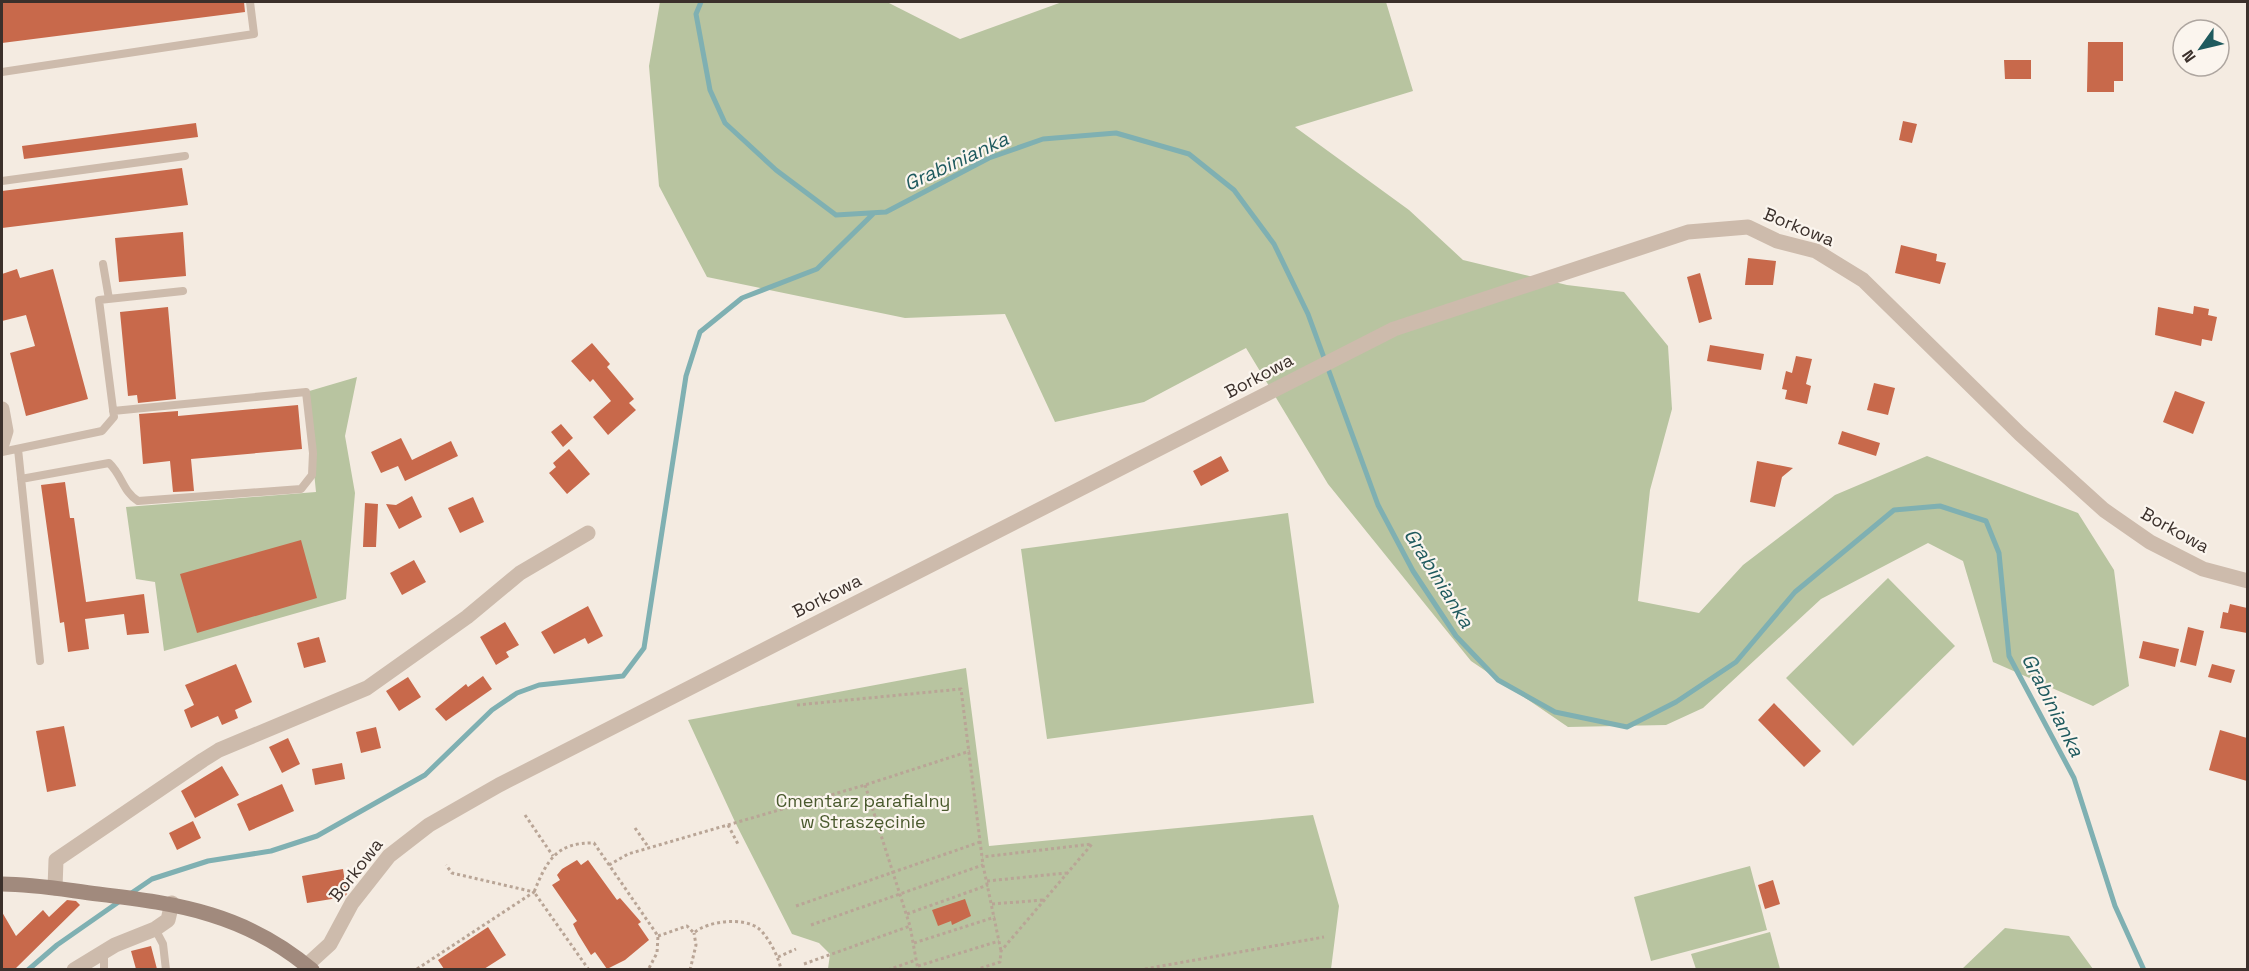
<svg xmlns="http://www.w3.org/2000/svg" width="2249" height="971" viewBox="0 0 2249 971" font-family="'Space Grotesk',sans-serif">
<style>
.green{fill:#b8c4a0}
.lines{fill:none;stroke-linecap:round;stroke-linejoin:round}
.stream{stroke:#7fb0b2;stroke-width:5}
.building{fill:#c8694b}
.path{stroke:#b9a596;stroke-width:3;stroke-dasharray:3 3;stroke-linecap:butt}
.lane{stroke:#cdbbac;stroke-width:8}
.street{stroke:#cdbbac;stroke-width:15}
.secondary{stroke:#a18a7d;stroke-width:15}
.labels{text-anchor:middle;stroke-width:4.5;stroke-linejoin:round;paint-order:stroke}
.street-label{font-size:18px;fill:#3b302b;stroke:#fbf5ee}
.park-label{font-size:18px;fill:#4a5a2e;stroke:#fbf5ee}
.water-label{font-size:20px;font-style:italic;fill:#1f5a5e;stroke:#fbf5ee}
</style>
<rect width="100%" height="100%" fill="#f4ebe1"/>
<path class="green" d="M 660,2 L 887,2 L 960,39 L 1062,2 L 1386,2 L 1413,91 L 1295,127 L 1409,210 L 1463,260 L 1567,285 L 1624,292 L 1668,346 L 1672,409 L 1650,490 L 1638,601 L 1699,613 L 1743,565 L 1835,495 L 1927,456 L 2078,513 L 2114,570 L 2129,686 L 2093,706 L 1993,662 L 1963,561 L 1928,543 L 1821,599 L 1703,708 L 1666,725 L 1568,727 L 1471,661 L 1328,484 L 1246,348 L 1144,402 L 1055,422 L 1005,314 L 905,318 L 707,277 L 659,186 L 649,66 Z
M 357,377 L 345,436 L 355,493 L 346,599 L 164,651 L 155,582 L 136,579 L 126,507 L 316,492 L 306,392 Z
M 1288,513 L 1314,703 L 1047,739 L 1021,549 Z
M 1888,578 L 1955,646 L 1853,746 L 1786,678 Z
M 966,668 L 989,846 L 1313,815 L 1339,906 L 1331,969 L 828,969 L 830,954 L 819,943 L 792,934 L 736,824 L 688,720 Z
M 1750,866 L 1767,930 L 1651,961 L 1634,897 Z
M 2005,928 L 2069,936 L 2093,969 L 1962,969 Z
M 1770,932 L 1780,969 L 1696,969 L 1691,954 Z"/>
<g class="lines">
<path class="stream" d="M 701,2 L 696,14 L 710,90 L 725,123 L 776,170 L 836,215 L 886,212 L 989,158 L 1043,139 L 1116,133 L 1189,154 L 1234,190 L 1274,244 L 1308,314 L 1378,505 L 1413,571 L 1456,636 L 1498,680 L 1555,712 L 1627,727 L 1676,702 L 1736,662 L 1795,592 L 1894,510 L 1940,506 L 1986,521 L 1999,553 L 2009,656 L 2074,778 L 2115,906 L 2144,970
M 130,894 L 152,879 L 208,861 L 271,851 L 317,836 L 425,775 L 492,710 L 517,693 L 539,685 L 623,676 L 644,648 L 686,376 L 700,332 L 742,298 L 817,269 L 874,213
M 28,970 L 57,945 L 120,901"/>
</g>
<path class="building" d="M 2,2 L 244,2 L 245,12 L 2,43 Z
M 2088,42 L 2123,42 L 2123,81 L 2114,81 L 2114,92 L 2087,92 Z
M 2004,60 L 2031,60 L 2031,79 L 2005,79 Z
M 1903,121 L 1917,124 L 1912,143 L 1899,140 Z
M 196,123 L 198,137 L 24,159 L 22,146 Z
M 182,168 L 188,205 L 2,228 L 2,191 Z
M 183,232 L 186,276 L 119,282 L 115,238 Z
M 1901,245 L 1937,254 L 1936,261 L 1946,263 L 1940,284 L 1895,273 Z
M 1748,258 L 1776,261 L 1773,285 L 1745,285 Z
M 17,269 L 20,278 L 53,269 L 88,399 L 26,416 L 10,353 L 35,346 L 26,315 L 2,321 L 2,274 Z
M 1700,273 L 1712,319 L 1699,323 L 1687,277 Z
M 2194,306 L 2209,309 L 2208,315 L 2217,317 L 2212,341 L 2202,339 L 2201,346 L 2155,335 L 2158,307 L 2193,314 Z
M 168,307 L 176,399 L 138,403 L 137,395 L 128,396 L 120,312 Z
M 592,343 L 610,364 L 607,367 L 634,399 L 629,403 L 636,410 L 608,435 L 593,417 L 611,401 L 593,379 L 590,382 L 571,361 Z
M 1710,345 L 1764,354 L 1761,370 L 1707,361 Z
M 1796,356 L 1812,359 L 1806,384 L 1811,386 L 1807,404 L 1785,399 L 1787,390 L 1782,389 L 1786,371 L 1792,373 Z
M 1874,383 L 1895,388 L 1888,415 L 1867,410 Z
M 2175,391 L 2205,402 L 2193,434 L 2163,422 Z
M 298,405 L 302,449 L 191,459 L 194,491 L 173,492 L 170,461 L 143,464 L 139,414 L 178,411 L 178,416 Z
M 561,424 L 573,438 L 563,447 L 551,432 Z
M 1842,431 L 1880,443 L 1876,456 L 1838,444 Z
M 401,438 L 412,460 L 451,441 L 458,456 L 405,481 L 398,466 L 381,473 L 371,452 Z
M 569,449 L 590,474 L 567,494 L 549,473 L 556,467 L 553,463 Z
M 1221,456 L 1229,471 L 1201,486 L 1193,471 Z
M 1757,461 L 1793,468 L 1782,477 L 1775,507 L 1750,502 Z
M 65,482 L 70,518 L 74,518 L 86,602 L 144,594 L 149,633 L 127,635 L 124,614 L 85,619 L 89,649 L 68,652 L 64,622 L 60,623 L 41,485 Z
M 412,496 L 422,517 L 399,529 L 386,504 L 396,505 Z
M 473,497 L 484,522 L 460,533 L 448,508 Z
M 365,503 L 378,504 L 376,547 L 363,547 Z
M 301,540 L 317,598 L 197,633 L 180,574 Z
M 414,560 L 426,582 L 402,595 L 390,573 Z
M 2230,604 L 2247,608 L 2247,633 L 2220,628 L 2223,612 L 2228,613 Z
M 588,606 L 603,636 L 588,644 L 585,638 L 554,654 L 541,632 Z
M 505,622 L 519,645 L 506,652 L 509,657 L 496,665 L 480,637 Z
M 2188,627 L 2204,631 L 2196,666 L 2180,662 Z
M 319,637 L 326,662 L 304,668 L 297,643 Z
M 2143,641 L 2179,649 L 2175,667 L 2139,658 Z
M 236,664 L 252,702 L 235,710 L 238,718 L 222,725 L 218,716 L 191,728 L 184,710 L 194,705 L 185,685 Z
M 2212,664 L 2235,670 L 2231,683 L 2208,677 Z
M 483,676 L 492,689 L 446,721 L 435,709 L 466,684 L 468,687 Z
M 408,677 L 421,697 L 399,711 L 386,691 Z
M 1774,703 L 1821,751 L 1804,767 L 1758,720 Z
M 64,726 L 76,786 L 47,792 L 36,731 Z
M 376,727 L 381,748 L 361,753 L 356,732 Z
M 2220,730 L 2247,738 L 2247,781 L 2209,770 Z
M 288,738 L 300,764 L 282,773 L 269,747 Z
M 342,763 L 345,779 L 315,785 L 312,769 Z
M 222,766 L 239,795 L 195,818 L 181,791 Z
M 282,784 L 294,811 L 249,831 L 237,804 Z
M 193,821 L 201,838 L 177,850 L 169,833 Z
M 577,860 L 581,865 L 588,860 L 617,900 L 620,898 L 641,922 L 638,924 L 649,940 L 625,960 L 607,969 L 595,952 L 591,955 L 578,934 L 573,924 L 577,921 L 552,885 L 560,880 L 557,875 L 562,869 Z
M 343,869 L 347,894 L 344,897 L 307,903 L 302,876 Z
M 1773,880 L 1780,904 L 1765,909 L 1758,885 Z
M 965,899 L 971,916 L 952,925 L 951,921 L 938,926 L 932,910 Z
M 67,900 L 76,901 L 80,905 L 15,969 L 2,969 L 2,912 L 16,936 L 43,910 L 49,917 Z
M 488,927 L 506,955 L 484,969 L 444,969 L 438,960 Z
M 151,946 L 157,969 L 136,969 L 131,951 Z"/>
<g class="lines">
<path class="path" d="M 797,705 L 961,689 L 983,865 L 1001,951
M 865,785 L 910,926 L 918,970
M 525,815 L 553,856
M 728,825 L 739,846
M 635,828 L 649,848
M 609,865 L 628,854 L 865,785 L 970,751
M 987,881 L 1066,873
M 992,904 L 1044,900
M 796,906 L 980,842
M 907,914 L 988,885
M 811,925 L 983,865
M 658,936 L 687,926 L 694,933 C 707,921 743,917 758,928 C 768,936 779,957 781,970
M 914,943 L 995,917
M 778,957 L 796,949
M 804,964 L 910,926
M 918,966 L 999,941
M 417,969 L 534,892 L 452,873 L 446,865
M 589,970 L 534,892 C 547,860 557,842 594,843 L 658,936 L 657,953 L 648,970
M 690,970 L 696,945 L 694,933
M 888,970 L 916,960
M 975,970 L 1000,962 L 1001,951 L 1092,844 L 982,857
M 1139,970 L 1324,937"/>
<path class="lane" d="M 2,72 L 254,34 L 250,2
M 2,181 L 185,156
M 103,264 L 109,299
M 18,449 L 40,661
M 2,452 L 102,431 L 114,417 L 99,300 L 183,291
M 21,479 L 109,463 C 122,475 123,492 138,501 L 301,489 L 312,475 L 313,453 L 306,392 L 113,411
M 155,929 L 163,944 L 166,970
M 104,953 L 104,970"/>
<path class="street" d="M 2,409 L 6,431 L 2,444
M 55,888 L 56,860 L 203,760 L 219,750 L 367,688 L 467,617 L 520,573 L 588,533
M 307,965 L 330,944 L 352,903 L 389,856 L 429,825 L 499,785 L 1394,329 L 1688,232 L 1748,227 L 1777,241 L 1816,251 L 1863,280 L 2020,434 L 2104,510 L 2150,542 L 2203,569 L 2248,581
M 74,970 L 115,945 L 155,929 L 168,920 L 172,903"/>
<path class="secondary" d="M 2,884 C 34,884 66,890 98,894 C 180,904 246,914 312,970"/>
</g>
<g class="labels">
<g class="street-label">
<text transform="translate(1799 227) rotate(22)" y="6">Borkowa</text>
<text transform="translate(1259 376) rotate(-28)" y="6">Borkowa</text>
<text transform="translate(2175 530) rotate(29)" y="6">Borkowa</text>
<text transform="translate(827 596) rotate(-27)" y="6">Borkowa</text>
<text transform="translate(356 870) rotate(-52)" y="6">Borkowa</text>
</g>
<g class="park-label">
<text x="863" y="807">Cmentarz parafialny<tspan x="863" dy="21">w Straszęcinie</tspan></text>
</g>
<g class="water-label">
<text transform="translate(956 161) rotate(-25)" y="7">Grabinianka</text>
<text transform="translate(1439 578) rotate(58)" y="7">Grabinianka</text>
<text transform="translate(2053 705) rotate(63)" y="7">Grabinianka</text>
</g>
</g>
<rect width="2249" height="971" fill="none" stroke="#3b302b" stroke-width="6"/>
<g transform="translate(2201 48) rotate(236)"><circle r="28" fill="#fbf5ee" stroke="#aea6a0" stroke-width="1.5"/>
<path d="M0-4.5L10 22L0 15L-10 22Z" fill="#1f5a5e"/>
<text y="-9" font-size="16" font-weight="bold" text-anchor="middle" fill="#3b302b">N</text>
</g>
</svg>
